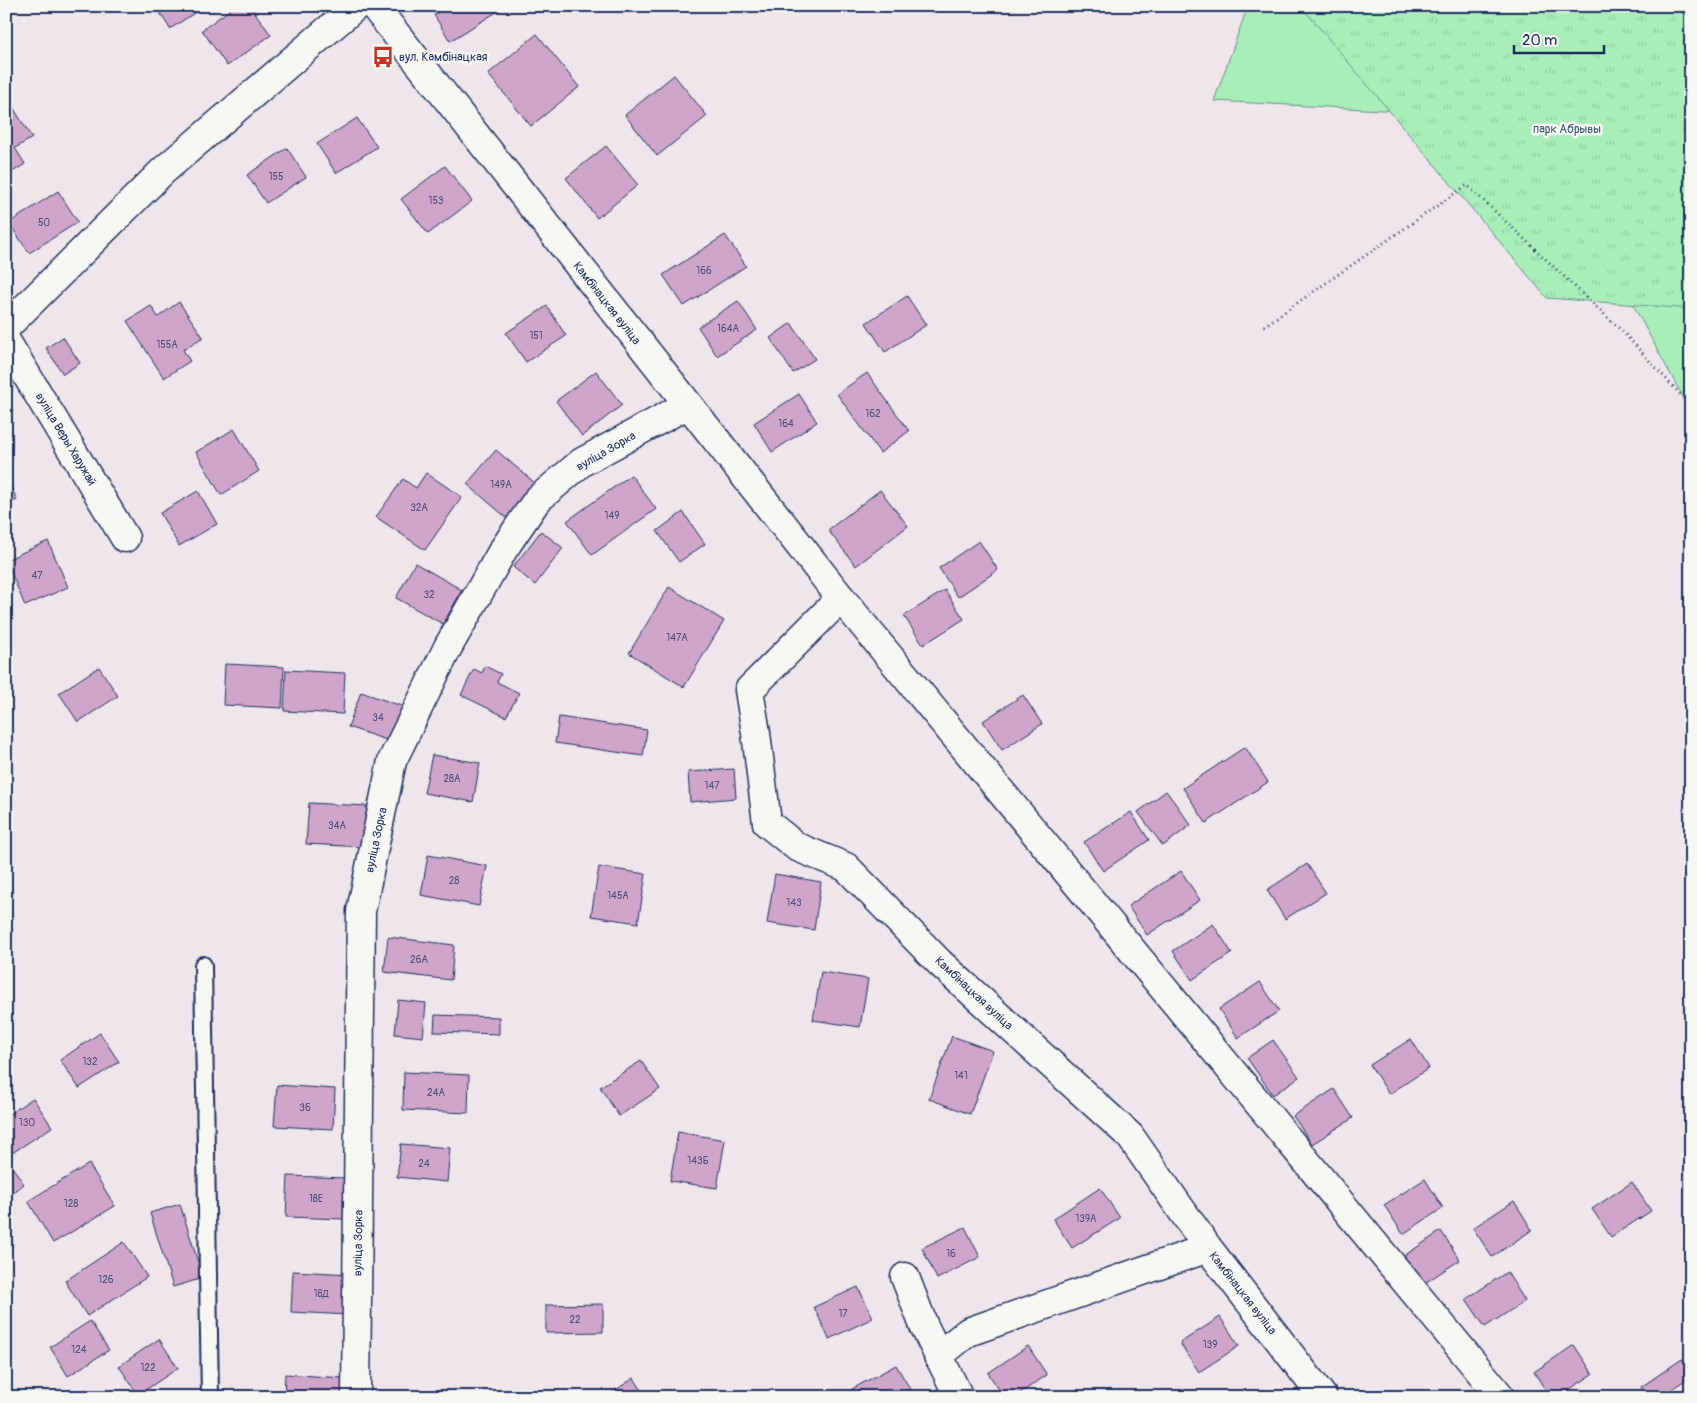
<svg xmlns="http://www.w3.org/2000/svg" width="1697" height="1403" viewBox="0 0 1697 1403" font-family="Pangolin,sans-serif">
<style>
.green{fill:#a9eeb9;stroke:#628e8c}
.park{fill:url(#park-tufts);stroke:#628e8c}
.building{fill:#d0a5ca;stroke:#1b2f5e}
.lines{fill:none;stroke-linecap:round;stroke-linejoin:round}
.service-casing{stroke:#1b2f5e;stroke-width:20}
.minor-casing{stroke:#1b2f5e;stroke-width:31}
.tertiary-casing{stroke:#1b2f5e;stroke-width:31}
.path{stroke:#1b2f5e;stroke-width:3;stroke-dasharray:1 4;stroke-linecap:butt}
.service{stroke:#f6f6f2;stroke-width:16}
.minor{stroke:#f6f6f2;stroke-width:28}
.tertiary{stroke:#f6f6f2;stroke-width:28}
.labels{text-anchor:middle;stroke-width:5;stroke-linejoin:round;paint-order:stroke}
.number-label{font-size:10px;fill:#484c79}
.poi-label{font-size:12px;fill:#1b2f5e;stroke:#f6f6f2;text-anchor:start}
.park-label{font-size:12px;fill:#375570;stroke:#f6f6f2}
.street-label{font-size:12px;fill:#1b2f5e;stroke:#f6f6f2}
</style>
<defs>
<pattern id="park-tufts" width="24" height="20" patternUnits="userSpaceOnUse" patternTransform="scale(1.25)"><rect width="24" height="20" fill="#a9eeb9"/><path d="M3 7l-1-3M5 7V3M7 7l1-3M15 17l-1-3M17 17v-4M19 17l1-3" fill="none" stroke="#91cca1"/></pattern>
</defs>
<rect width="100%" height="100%" fill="#eee6ea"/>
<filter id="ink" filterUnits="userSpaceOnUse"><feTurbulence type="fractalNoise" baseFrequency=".02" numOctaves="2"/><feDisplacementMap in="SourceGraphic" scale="10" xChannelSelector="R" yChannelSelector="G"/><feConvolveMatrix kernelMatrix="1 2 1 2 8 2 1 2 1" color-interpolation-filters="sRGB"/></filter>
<g filter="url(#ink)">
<path class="green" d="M 1248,6 L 1691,6 L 1691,412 L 1532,118 L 1214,101 Z"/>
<path class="park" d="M 1301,6 L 1691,6 L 1691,309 L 1547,298 Z"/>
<path class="building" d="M 156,6 L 205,6 L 170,29 Z
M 235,6 L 250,6 L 271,35 L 227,66 L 202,30 Z
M 449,6 L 502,6 L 503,8 L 450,41 L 434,15 Z
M 537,34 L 579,87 L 531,126 L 488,74 Z
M 674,75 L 707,116 L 657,156 L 625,115 Z
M 6,96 L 32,138 L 15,148 L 25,164 L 6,176 Z
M 357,118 L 377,147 L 336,173 L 317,144 Z
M 606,146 L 638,185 L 597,218 L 566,178 Z
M 287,148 L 306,177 L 266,203 L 247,175 Z
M 445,166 L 472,201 L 428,234 L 401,199 Z
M 58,191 L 78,222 L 29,253 L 9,223 Z
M 725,235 L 746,266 L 684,306 L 663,275 Z
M 907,296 L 926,325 L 885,352 L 866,323 Z
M 738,301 L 757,330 L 717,356 L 698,327 Z
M 179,302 L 203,337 L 183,350 L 190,361 L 164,378 L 127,321 L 151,306 L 158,317 Z
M 547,306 L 566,336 L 526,362 L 506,333 Z
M 791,323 L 815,359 L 793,373 L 770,338 Z
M 63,337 L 80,363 L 63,374 L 46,348 Z
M 596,371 L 622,405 L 582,436 L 556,401 Z
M 867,373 L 909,431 L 880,453 L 837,394 Z
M 799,394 L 817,422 L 772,452 L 754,423 Z
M 234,429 L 259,471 L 221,495 L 196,452 Z
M 496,450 L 536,484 L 507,518 L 467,484 Z
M 426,473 L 462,497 L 425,550 L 376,517 L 403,479 L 416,488 Z
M 631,475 L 656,509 L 592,555 L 567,521 Z
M 6,476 L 17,500 L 6,505 Z
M 880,490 L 908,526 L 856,566 L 828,530 Z
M 198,491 L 217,524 L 179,546 L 160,513 Z
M 683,512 L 705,544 L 679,562 L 657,531 Z
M 541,531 L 563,548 L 535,585 L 513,567 Z
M 48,541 L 68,587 L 25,606 L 6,560 Z
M 979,541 L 998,570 L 958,597 L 939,568 Z
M 415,563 L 462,590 L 443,624 L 396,598 Z
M 669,587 L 724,621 L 684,687 L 629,653 Z
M 945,590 L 964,619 L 923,645 L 904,616 Z
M 225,664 L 284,667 L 282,708 L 223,705 Z
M 485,666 L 501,674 L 497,682 L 519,693 L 506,717 L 461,695 L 474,669 L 482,673 Z
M 99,667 L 118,696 L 78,722 L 59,693 Z
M 286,670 L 345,673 L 343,714 L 284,711 Z
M 361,692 L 407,708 L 395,743 L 348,727 Z
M 1023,695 L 1042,724 L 1002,750 L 983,721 Z
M 559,717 L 647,730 L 643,756 L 555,743 Z
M 1245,747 L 1268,782 L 1206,823 L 1183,788 Z
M 432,755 L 480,763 L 473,802 L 424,793 Z
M 734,769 L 736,798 L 690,802 L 688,772 Z
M 1166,791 L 1191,825 L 1163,846 L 1138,812 Z
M 309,803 L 367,806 L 364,847 L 306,844 Z
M 1131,812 L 1149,840 L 1103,871 L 1084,842 Z
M 428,855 L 487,866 L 479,906 L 421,895 Z
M 1307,864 L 1326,893 L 1285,919 L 1267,890 Z
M 599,867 L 646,874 L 638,923 L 591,916 Z
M 1181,871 L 1200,900 L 1147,935 L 1128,906 Z
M 775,874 L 821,882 L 814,930 L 767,923 Z
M 1213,924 L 1232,953 L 1192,980 L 1173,951 Z
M 388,937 L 454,945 L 451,980 L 384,972 Z
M 821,972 L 868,979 L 860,1027 L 813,1020 Z
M 1260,982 L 1279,1011 L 1238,1038 L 1219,1009 Z
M 398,1000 L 426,1003 L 423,1037 L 395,1034 Z
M 435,1015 L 499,1017 L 499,1034 L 434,1032 Z
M 100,1033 L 119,1062 L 79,1088 L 60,1060 Z
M 952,1036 L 993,1051 L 970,1114 L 929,1099 Z
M 1411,1039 L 1429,1068 L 1389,1094 L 1370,1065 Z
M 1273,1040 L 1299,1077 L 1273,1095 L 1247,1058 Z
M 641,1061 L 660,1089 L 619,1116 L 600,1087 Z
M 404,1072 L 469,1075 L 468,1113 L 403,1110 Z
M 277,1085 L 335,1089 L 333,1129 L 274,1126 Z
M 1334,1089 L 1353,1118 L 1312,1144 L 1293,1116 Z
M 33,1098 L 52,1127 L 12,1153 L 6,1145 L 6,1116 Z
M 678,1132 L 725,1140 L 717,1188 L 670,1181 Z
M 401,1144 L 450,1148 L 447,1182 L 397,1177 Z
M 6,1158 L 24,1184 L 6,1197 Z
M 89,1164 L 115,1206 L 53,1243 L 28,1201 Z
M 288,1176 L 346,1178 L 344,1219 L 286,1217 Z
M 1425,1179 L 1443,1208 L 1403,1234 L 1384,1205 Z
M 1632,1182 L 1651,1211 L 1611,1237 L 1592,1209 Z
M 1100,1188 L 1120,1218 L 1072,1248 L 1053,1219 Z
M 1514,1201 L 1532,1230 L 1492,1257 L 1473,1228 Z
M 180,1204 L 203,1278 L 173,1287 L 150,1213 Z
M 965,1227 L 980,1257 L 937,1279 L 922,1248 Z
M 1441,1231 L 1460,1260 L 1420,1286 L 1401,1258 Z
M 124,1242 L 147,1277 L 87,1316 L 65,1281 Z
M 293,1271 L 351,1274 L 349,1315 L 291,1312 Z
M 1507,1272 L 1525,1301 L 1485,1327 L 1466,1299 Z
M 858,1287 L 873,1318 L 829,1339 L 814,1307 Z
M 603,1304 L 603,1332 L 546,1333 L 546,1305 Z
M 1220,1317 L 1239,1346 L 1199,1372 L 1180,1343 Z
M 90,1321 L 109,1350 L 68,1376 L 50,1347 Z
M 159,1339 L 178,1368 L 138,1395 L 119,1366 Z
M 1574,1345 L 1593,1374 L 1558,1397 L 1550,1397 L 1534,1372 Z
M 1028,1346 L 1047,1375 L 1014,1397 L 1004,1397 L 988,1373 Z
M 1682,1359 L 1691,1373 L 1691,1376 L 1660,1397 L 1647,1397 L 1641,1387 Z
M 896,1365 L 913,1394 L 907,1397 L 856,1397 L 852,1389 Z
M 285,1374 L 344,1378 L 343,1397 L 284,1397 Z
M 634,1378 L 646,1397 L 605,1397 Z"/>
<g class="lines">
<g class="service-casing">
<path id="service" d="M 203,965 L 210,1397"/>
</g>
<g class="minor-casing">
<path id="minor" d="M 6,327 L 163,171 L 356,6
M 6,341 L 125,538
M 841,598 L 749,690 L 756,733 L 767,823 L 797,847 L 846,867 L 940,963 L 1130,1136 L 1208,1248 L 1323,1397
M 905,1277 L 924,1326 L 959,1397
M 938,1356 L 968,1332 L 1208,1248
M 356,1397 L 361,911 L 392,761 L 448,647 L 503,550 L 537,500 L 582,462 L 687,405"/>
</g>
<g class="tertiary-casing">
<path id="tertiary" d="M 374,6 L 841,598 L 1501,1397"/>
</g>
<path class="path" d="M 1264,326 L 1467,185 L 1623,332 L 1691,406"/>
<use href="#service" class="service"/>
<use href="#minor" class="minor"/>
<use href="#tertiary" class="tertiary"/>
</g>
</g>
<defs>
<g id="bus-bare" transform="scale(1.725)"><path d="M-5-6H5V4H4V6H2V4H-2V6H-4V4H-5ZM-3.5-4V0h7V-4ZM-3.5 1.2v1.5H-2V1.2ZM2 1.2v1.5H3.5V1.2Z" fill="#c8321e" stroke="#f6f6f2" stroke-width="2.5" paint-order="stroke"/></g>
</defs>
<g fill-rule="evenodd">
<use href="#bus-bare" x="383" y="57"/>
</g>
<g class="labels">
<g class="number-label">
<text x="276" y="180">155</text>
<text x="436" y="204">153</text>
<text x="44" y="226">50</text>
<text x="704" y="274">166</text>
<text x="728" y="332">164А</text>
<text x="536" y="339">151</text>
<text x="167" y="348">155А</text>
<text x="873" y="417">162</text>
<text x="786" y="427">164</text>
<text x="501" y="488">149А</text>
<text x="419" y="511">32А</text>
<text x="612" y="519">149</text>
<text x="37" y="579">47</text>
<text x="429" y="598">32</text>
<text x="677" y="641">147А</text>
<text x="378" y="721">34</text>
<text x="452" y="782">28А</text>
<text x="712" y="789">147</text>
<text x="337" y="829">34А</text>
<text x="454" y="884">28</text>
<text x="618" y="899">145А</text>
<text x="794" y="906">143</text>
<text x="419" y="963">26А</text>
<text x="90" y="1065">132</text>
<text x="961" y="1079">141</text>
<text x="436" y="1096">24А</text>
<text x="305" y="1111">36</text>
<text x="27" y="1126">130</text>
<text x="698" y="1164">143Б</text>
<text x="424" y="1167">24</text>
<text x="316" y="1202">18Е</text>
<text x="71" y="1207">128</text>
<text x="1086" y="1222">139А</text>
<text x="951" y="1257">16</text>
<text x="106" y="1283">126</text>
<text x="321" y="1297">18Д</text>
<text x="843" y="1317">17</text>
<text x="575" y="1323">22</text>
<text x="1210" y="1348">139</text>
<text x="79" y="1353">124</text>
<text x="148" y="1371">122</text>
</g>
<g class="poi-label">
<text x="399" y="61">вул. Камбінацкая</text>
</g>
<g class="park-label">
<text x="1567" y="133">парк Абрывы</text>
</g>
<g class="street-label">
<text transform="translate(607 303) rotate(52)" y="4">Камбінацкая вуліца</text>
<text transform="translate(66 439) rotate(59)" y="4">вуліца Веры Харужай</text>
<text transform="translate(606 451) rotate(-30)" y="4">вуліца Зорка</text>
<text transform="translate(376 840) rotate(-78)" y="4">вуліца Зорка</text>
<text transform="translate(974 993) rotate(43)" y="4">Камбінацкая вуліца</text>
<text transform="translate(358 1243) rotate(-89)" y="4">вуліца Зорка</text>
<text transform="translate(1243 1293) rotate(52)" y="4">Камбінацкая вуліца</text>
</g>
</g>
<rect width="1697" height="1403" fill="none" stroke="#f6f6f2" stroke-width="25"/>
<rect x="12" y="12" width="1672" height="1378" fill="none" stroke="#1b2f5e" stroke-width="2" filter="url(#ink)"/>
<path d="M1514 45v8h90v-8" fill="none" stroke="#1b2f5e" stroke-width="2.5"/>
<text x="1522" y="45" font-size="15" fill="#1b2f5e" stroke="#f6f6f2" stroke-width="4" paint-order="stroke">20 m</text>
</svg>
